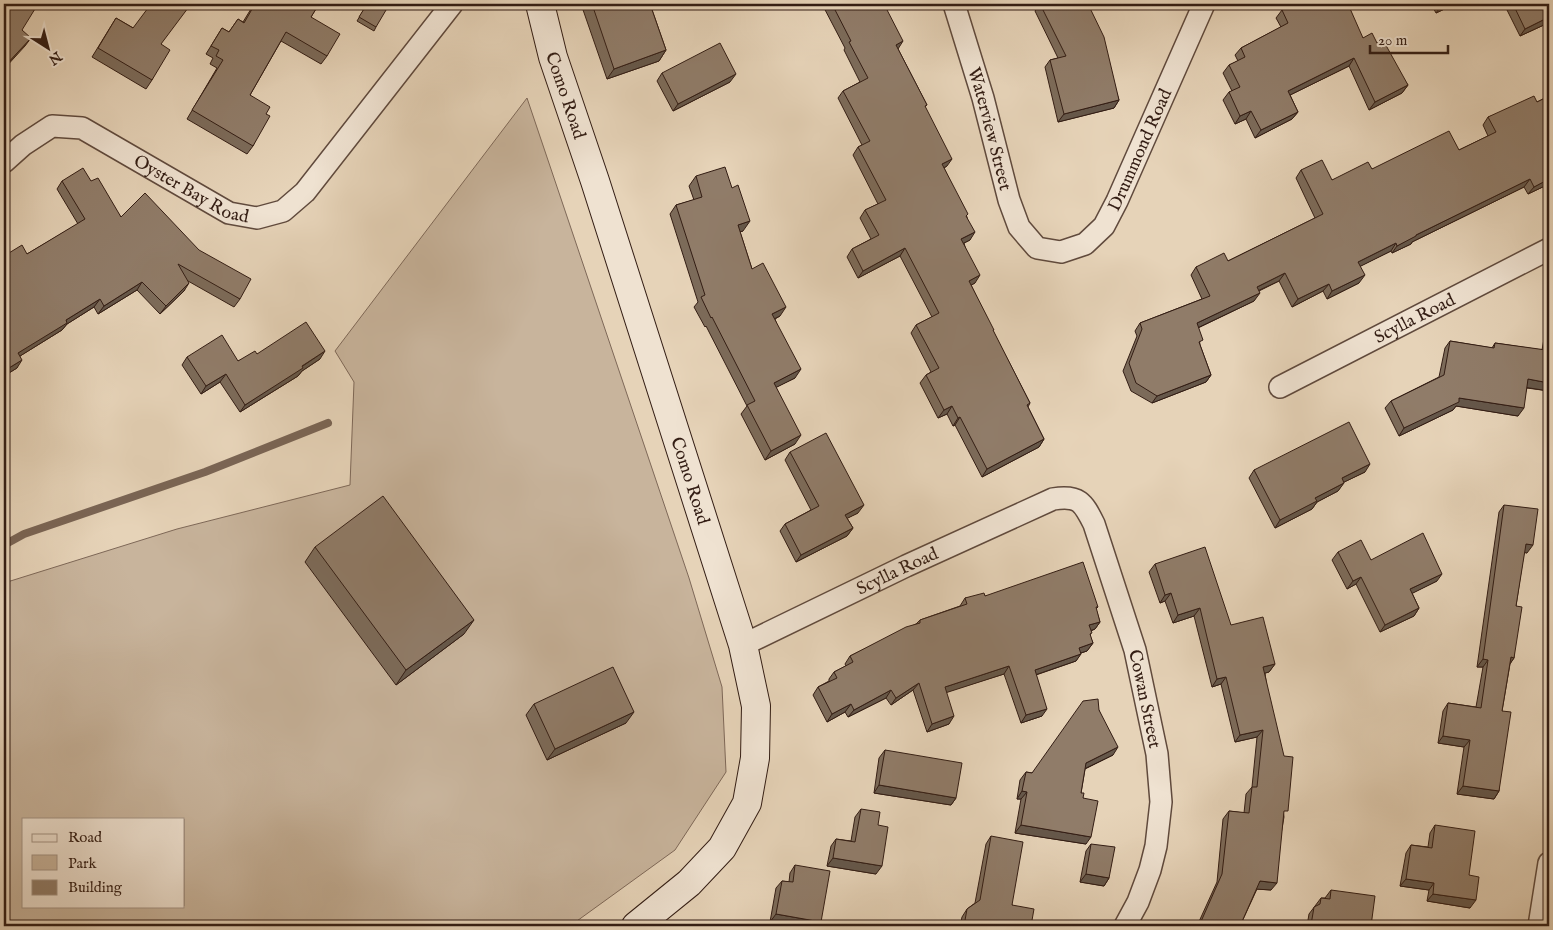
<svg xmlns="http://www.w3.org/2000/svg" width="1553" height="930" viewBox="0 0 1553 930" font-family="'IM FELL English',serif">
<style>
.green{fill:#c8b49c;stroke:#7e6858;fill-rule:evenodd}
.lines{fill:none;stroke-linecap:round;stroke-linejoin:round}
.stream{stroke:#7a6555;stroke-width:8}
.street-casing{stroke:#604a3d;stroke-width:24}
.secondary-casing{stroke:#331d14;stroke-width:30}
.street{stroke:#efe2d1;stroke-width:21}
.secondary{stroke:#efe2d1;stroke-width:28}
.wall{fill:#7c6b5a;stroke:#331d14}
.shaded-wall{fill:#65574a;stroke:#331d14}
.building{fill:#907c69;stroke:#331d14}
.labels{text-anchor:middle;stroke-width:4;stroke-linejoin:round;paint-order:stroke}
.street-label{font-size:18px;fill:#331d14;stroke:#efe2d1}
</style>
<rect width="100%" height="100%" fill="#e6d3b8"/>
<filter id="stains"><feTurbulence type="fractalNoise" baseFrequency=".004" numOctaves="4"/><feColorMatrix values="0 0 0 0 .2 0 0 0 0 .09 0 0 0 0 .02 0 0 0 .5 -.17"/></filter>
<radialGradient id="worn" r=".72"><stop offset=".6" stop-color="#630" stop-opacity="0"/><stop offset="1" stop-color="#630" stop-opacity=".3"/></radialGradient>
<path class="green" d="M 527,98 L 689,578 L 722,687 L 726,772 L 675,850 L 570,926 L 4,926 L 4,583 L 177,529 L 350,485 L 354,382 L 335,351 ZM 24,819 L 184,819 L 184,906 L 24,906 Z"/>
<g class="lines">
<path class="stream" d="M 4,545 L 24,534 L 205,472 L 328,423"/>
<g class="street-casing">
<g id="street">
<path id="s1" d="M 954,4 L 983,98 L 1009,200 L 1019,227 L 1037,248 L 1061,252 L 1085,244 L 1104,226 L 1117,201 L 1204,4"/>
<path id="s2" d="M 4,162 L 23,145 L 52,126 L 82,128 L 229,213 L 257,218 L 283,211 L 305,192 L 452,4"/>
<path id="s3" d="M 1280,387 L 1549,249"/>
<path id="s4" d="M 743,645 L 906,566 L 1053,499 C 1079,495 1083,502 1094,524 L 1135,650 L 1157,754 L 1161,802 L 1156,846 L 1150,870 L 1138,902 L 1125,926"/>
<path d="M 1539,926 L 1549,863"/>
</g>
</g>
<g class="secondary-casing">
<g id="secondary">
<path id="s5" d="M 540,4 L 553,57 L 595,181 L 743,645 L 756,706 L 755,758 L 747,803 L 722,848 L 689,883 L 636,926"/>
</g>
</g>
<use href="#street" class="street"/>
<use href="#secondary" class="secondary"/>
</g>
<path class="wall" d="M 254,4 L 319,4 L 311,17 L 327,56 L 321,64 L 281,41 L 250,95 L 266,114 L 253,146 L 247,154 L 187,119 L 217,68 L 210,64 L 213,58 L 206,54 L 222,28 L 229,32 L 238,19 L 243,22 Z
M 367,4 L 376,27 L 374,31 L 357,21 Z
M 581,4 L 650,4 L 666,50 L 659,61 L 607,79 Z
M 822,4 L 878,4 L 898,49 L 927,105 L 925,107 L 947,166 L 944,168 L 967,217 L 970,240 L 964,243 L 975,283 L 971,285 L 993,331 L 1030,403 L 1028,407 L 1044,439 L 1039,447 L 982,477 L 955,425 L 953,426 L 947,414 L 938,418 L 920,383 L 926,375 L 931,372 L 911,333 L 916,325 L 932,317 L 900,256 L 858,278 L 847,257 L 852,249 L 871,239 L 860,218 L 865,210 L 878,204 L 853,155 L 858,147 L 862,145 L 838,98 L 843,91 L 860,82 L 844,50 L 845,48 Z
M 1038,4 L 1088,4 L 1119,100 L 1114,108 L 1058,122 L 1045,67 L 1050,60 L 1058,58 L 1035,11 L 1039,5 Z
M 1431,4 L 1455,4 L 1436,13 Z
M 1504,4 L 1546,4 L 1546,24 L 1520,36 Z
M 1282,10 L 1363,38 L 1377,43 L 1408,85 L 1402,93 L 1369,110 L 1349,66 L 1290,95 L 1298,112 L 1292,119 L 1255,138 L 1246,119 L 1235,124 L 1223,100 L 1229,92 L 1232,91 L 1223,73 L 1229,65 L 1238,61 L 1235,55 L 1241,48 L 1281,27 L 1276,18 Z
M 116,18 L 161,44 L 152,80 L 146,89 L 92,57 Z
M 662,73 L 730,82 L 673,111 L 657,81 Z
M 1549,96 L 1549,184 L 1528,194 L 1524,187 L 1412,242 L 1411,244 L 1392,253 L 1391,251 L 1360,266 L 1359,283 L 1327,299 L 1323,291 L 1292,307 L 1279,281 L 1259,291 L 1254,301 L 1198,328 L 1200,345 L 1211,375 L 1206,382 L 1152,403 L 1131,391 L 1123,371 L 1137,336 L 1135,331 L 1140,323 L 1202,299 L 1191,275 L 1196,267 L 1228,261 L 1315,218 L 1296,178 L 1301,170 L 1332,180 L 1372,169 L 1459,150 L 1488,136 L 1483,125 L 1488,117 L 1537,102 Z
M 696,176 L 743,231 L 740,232 L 752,269 L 780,316 L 775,319 L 795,378 L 776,387 L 795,444 L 765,460 L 741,414 L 747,406 L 706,326 L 705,327 L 694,307 L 698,302 L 670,214 L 676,205 L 694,200 L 689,186 Z
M 62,181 L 91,181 L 121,217 L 240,299 L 234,307 L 188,281 L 184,291 L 160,314 L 137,290 L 98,314 L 94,307 L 67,324 L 62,330 L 20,356 L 17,368 L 4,376 L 4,256 L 27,254 L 78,224 L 57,189 Z
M 1549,318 L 1549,391 L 1527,388 L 1518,416 L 1456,406 L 1453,410 L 1399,436 L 1385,408 L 1391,401 L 1439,377 L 1445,348 L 1450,341 L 1492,348 L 1495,343 L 1542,350 L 1547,322 Z
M 257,354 L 320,359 L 302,371 L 298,376 L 240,412 L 220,382 L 201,394 L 182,365 L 187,357 L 238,361 Z
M 790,452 L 858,513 L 847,518 L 853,528 L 847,536 L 796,562 L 780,531 L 785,524 L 811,510 L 785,460 Z
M 1254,470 L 1365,472 L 1344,482 L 1338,491 L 1317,502 L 1312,509 L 1275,528 L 1249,478 Z
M 1504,505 L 1527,553 L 1524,552 L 1516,606 L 1514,658 L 1510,664 L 1502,711 L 1499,791 L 1494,799 L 1457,794 L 1464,747 L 1438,743 L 1443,711 L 1448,703 L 1476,707 L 1483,667 L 1477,667 L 1499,512 Z
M 315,547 L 464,634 L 396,685 L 305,562 Z
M 1338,552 L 1371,560 L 1437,581 L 1412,593 L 1419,608 L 1414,616 L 1380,632 L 1356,584 L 1347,589 L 1332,560 Z
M 1155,564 L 1231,625 L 1275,664 L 1269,672 L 1265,673 L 1284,817 L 1271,890 L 1257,889 L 1240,926 L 1197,926 L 1217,882 L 1223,819 L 1229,811 L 1244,813 L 1246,794 L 1252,787 L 1257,737 L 1235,742 L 1221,684 L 1212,687 L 1194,616 L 1173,623 L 1165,601 L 1160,603 L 1149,572 Z
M 985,596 L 1098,607 L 1096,609 L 1100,622 L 1095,629 L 1091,631 L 1090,636 L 1093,643 L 1087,651 L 1081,653 L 1076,661 L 1036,675 L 1042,716 L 1021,723 L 1004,674 L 946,692 L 949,724 L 927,732 L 913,690 L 891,705 L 886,698 L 848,717 L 845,712 L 827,722 L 813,695 L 818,687 L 829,681 L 829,679 L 834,672 L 846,666 L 845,664 L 850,656 L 916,624 L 920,620 L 960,606 L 965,598 Z
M 534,704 L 626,723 L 547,760 L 526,715 Z
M 1099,710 L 1113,755 L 1085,769 L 1081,793 L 1083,798 L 1086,844 L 1015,833 L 1021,799 L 1017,799 L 1020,780 L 1026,772 L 1032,773 Z
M 885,750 L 956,798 L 951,805 L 874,793 L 879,758 Z
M 861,809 L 876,874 L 827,866 L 831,846 L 836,839 L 851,841 L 855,817 Z
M 1435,825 L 1469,875 L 1470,908 L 1427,901 L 1429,890 L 1400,886 L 1406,853 L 1411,845 L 1428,847 L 1430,833 Z
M 991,836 L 1012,905 L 1031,926 L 960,926 L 962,917 L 967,909 L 975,903 L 986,844 Z
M 1091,844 L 1109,878 L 1104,886 L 1080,882 L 1086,851 Z
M 795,865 L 821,922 L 818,926 L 795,926 L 770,922 L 776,888 L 782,881 L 789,882 L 790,873 Z
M 1331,890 L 1371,926 L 1307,926 L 1309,914 L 1321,898 L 1325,898 Z"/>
<path class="shaded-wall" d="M 1445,4 L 1455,4 L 1436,13 L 1441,6 Z
M 1549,17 L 1549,19 L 1546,24 L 1520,36 L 1525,29 Z
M 31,38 L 25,46 L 4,69 L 4,67 Z
M 903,41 L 898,49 L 890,53 L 896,45 Z
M 666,50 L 659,61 L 607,79 L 614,69 Z
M 1354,58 L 1349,66 L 1282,99 L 1288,91 Z
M 736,74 L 730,82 L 673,111 L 678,104 Z
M 1408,85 L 1402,93 L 1369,110 L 1375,102 Z
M 1119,100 L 1114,108 L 1058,122 L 1064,114 Z
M 1251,111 L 1246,119 L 1235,124 L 1240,116 Z
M 1298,112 L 1292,119 L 1255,138 L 1261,130 Z
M 952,159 L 947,166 L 936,172 L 942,164 Z
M 1530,179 L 1524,187 L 1412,242 L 1411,244 L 1392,253 L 1397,246 L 1416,235 Z
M 1549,179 L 1549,184 L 1528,194 L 1534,187 Z
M 750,221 L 743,231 L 732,234 L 738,225 Z
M 975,232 L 970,240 L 956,247 L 961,239 Z
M 1396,243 L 1391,251 L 1353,270 L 1358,262 Z
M 905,248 L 900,256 L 858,278 L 863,271 Z
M 1285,273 L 1279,281 L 1251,294 L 1257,287 Z
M 980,275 L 975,283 L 964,289 L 969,281 Z
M 1365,275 L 1359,283 L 1327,299 L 1332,291 Z
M 142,282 L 137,290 L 98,314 L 104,306 Z
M 189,283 L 184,291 L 160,314 L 166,306 Z
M 1329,284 L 1323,291 L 1292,307 L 1298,299 Z
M 1260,293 L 1254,301 L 1191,331 L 1197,323 Z
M 100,299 L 94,307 L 67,324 L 62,330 L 12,361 L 18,353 L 66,320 Z
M 786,307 L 780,316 L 766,323 L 772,314 Z
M 325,351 L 320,359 L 302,371 L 298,376 L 240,412 L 245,405 Z
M 22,360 L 17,368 L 4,376 L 4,371 Z
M 801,369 L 795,378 L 767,392 L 774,383 Z
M 226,374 L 220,382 L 201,394 L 206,386 Z
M 1211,375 L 1206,382 L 1152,403 L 1157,396 Z
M 1528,379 L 1549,383 L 1549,391 L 1523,387 Z
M 1459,398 L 1524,408 L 1518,416 L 1456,406 L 1453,410 L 1399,436 L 1404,428 Z
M 952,406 L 947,414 L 938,418 L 944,410 Z
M 960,417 L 955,425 L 953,426 L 958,418 Z
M 801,435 L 795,444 L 765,460 L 771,451 Z
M 1044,439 L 1039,447 L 982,477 L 987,469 Z
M 1370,464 L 1365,472 L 1336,486 L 1342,478 Z
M 1344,483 L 1338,491 L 1317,502 L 1312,509 L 1275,528 L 1280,520 L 1315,498 Z
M 864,505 L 858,513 L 840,522 L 845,515 Z
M 853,528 L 847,536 L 796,562 L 801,555 Z
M 1526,544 L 1533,545 L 1527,553 L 1520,552 Z
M 1442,574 L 1437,581 L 1405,597 L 1410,589 Z
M 1361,577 L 1356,584 L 1347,589 L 1353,581 Z
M 1171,593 L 1165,601 L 1160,603 L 1165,595 Z
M 1200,608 L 1194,616 L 1173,623 L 1178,615 Z
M 1419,608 L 1414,616 L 1380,632 L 1385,625 Z
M 474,620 L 464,634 L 396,685 L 406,670 Z
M 1100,622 L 1095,629 L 1084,633 L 1089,625 Z
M 1093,643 L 1087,651 L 1074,655 L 1079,648 Z
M 1081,654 L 1076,661 L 1029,677 L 1035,670 Z
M 1511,657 L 1514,658 L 1509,665 Z
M 1483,659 L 1488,660 L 1483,667 L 1477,667 Z
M 1275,664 L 1269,672 L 1258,675 L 1263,667 Z
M 1009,666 L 1004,674 L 939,695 L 945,687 Z
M 1226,677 L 1221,684 L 1212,687 L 1217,679 Z
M 919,683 L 913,690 L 891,705 L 896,698 Z
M 891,690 L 886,698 L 848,717 L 854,710 Z
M 851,704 L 845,712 L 827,722 L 832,714 Z
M 1047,709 L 1042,716 L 1021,723 L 1026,715 Z
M 634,712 L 626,723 L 547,760 L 555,749 Z
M 954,716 L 949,724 L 927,732 L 932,724 Z
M 1263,730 L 1257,737 L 1235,742 L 1240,735 Z
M 1443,736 L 1470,740 L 1464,747 L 1438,743 Z
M 1118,747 L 1113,755 L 1080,771 L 1086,763 Z
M 879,785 L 956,798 L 951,805 L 874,793 Z
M 1463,786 L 1499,791 L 1494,799 L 1457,794 Z
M 1022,791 L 1027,792 L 1021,799 L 1017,799 Z
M 1021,825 L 1091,837 L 1086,844 L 1015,833 Z
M 833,858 L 882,866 L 876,874 L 827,866 Z
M 1086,874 L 1109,878 L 1104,886 L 1080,882 Z
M 1406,879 L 1434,883 L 1429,890 L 1400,886 Z
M 1260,881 L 1277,883 L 1271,890 L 1255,889 Z
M 1433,894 L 1476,900 L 1470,908 L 1427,901 Z
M 776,914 L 821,922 L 818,926 L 795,926 L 770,922 Z"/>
<path class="building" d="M 4,4 L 38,4 L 22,30 L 31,38 L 4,67 Z
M 151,4 L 191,4 L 161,44 L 170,50 L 152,80 L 98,48 L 116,18 L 133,28 Z
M 255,4 L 319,4 L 311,17 L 340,34 L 327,56 L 286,32 L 250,95 L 270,107 L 266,114 L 270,116 L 253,146 L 192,110 L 223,60 L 216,56 L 219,50 L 211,46 L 222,28 L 229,32 L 238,19 L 244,23 Z
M 367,4 L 387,4 L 389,5 L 376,27 L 359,17 Z
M 592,4 L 650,4 L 666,50 L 614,69 Z
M 832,4 L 878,4 L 879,6 L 884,4 L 903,41 L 896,45 L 927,105 L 925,106 L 952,159 L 942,164 L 968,214 L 966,216 L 975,232 L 961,239 L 980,275 L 969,281 L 994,330 L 993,330 L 1030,403 L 1027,405 L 1044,439 L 987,469 L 960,417 L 958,418 L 952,406 L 944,410 L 926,375 L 939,368 L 916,325 L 939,313 L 905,248 L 863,271 L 852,249 L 879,235 L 865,210 L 886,200 L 858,147 L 870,141 L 843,91 L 868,78 L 849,42 L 851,41 Z
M 1040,4 L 1088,4 L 1104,37 L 1119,100 L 1064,114 L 1050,60 L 1066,56 Z
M 1295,4 L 1348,4 L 1363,38 L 1372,33 L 1377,43 L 1383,40 L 1408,85 L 1375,102 L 1354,58 L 1288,91 L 1298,112 L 1261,130 L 1251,111 L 1240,116 L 1229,92 L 1240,87 L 1229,65 L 1245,57 L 1241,48 L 1288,23 L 1282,10 Z
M 1513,4 L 1546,4 L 1549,11 L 1549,17 L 1525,29 Z
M 720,43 L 736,74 L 678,104 L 662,73 Z
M 1534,96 L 1537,102 L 1549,96 L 1549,179 L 1534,187 L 1530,179 L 1416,235 L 1416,236 L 1397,246 L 1396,243 L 1358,262 L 1365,275 L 1332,291 L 1329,284 L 1298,299 L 1285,273 L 1257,287 L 1260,293 L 1197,323 L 1203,340 L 1199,342 L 1211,375 L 1157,396 L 1136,383 L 1129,363 L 1142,329 L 1140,323 L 1210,296 L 1196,267 L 1224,253 L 1228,261 L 1323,214 L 1301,170 L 1322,160 L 1332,180 L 1368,162 L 1372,169 L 1449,131 L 1459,150 L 1496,132 L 1488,117 Z
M 725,167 L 732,188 L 738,185 L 750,221 L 738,225 L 752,269 L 763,263 L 786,307 L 772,314 L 801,369 L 774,383 L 801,435 L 771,451 L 747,405 L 755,401 L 712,317 L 711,318 L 701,297 L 705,295 L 676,205 L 702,197 L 696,176 Z
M 83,168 L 91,181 L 98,178 L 121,217 L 145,193 L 199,250 L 251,279 L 240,299 L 178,264 L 189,283 L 166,306 L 142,282 L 104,306 L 100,299 L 66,320 L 67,323 L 18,353 L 22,360 L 4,371 L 4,256 L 22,245 L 27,254 L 85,219 L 62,181 Z
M 306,322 L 325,351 L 302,366 L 303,368 L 245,405 L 226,374 L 206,386 L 187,357 L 222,335 L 238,361 L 255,351 L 257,354 Z
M 1549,331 L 1549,383 L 1528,379 L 1524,408 L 1459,398 L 1459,402 L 1404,428 L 1391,401 L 1444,375 L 1450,341 L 1494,348 L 1495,343 L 1546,350 Z
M 1349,422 L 1370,464 L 1342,478 L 1344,483 L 1315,498 L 1317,501 L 1280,520 L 1254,470 Z
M 826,433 L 864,505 L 845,515 L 853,528 L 801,555 L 785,524 L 819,506 L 790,452 Z
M 383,496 L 474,620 L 406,670 L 315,547 Z
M 1504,505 L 1538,509 L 1533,545 L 1526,544 L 1516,606 L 1522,607 L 1514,658 L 1511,657 L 1502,711 L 1511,712 L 1499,791 L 1463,786 L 1470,740 L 1443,736 L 1448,703 L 1481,708 L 1488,660 L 1483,659 Z
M 1423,533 L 1442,574 L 1410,589 L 1419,608 L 1385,625 L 1361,577 L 1353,581 L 1338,552 L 1361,540 L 1371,560 Z
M 1205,547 L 1231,625 L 1263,617 L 1275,664 L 1263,667 L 1284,756 L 1293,757 L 1288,811 L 1284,811 L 1277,883 L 1260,881 L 1240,926 L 1199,926 L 1222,874 L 1229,811 L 1249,813 L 1252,787 L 1257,787 L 1263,730 L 1240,735 L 1226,677 L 1217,679 L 1200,608 L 1178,615 L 1171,593 L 1165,595 L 1155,564 Z
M 1083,562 L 1098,607 L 1096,607 L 1100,622 L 1089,625 L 1092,633 L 1090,634 L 1093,643 L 1079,648 L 1081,654 L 1035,670 L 1047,709 L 1026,715 L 1009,666 L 945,687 L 954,716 L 932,724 L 919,683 L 896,698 L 891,690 L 854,710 L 851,704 L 832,714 L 818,687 L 837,678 L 834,672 L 853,662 L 850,656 L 906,627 L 920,623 L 920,620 L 967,604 L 965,598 L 984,593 L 985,596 Z
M 613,667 L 634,712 L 555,749 L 534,704 Z
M 1098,699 L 1099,710 L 1118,747 L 1086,763 L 1081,793 L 1084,793 L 1083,798 L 1098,801 L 1091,837 L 1021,825 L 1027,792 L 1022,791 L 1026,772 L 1032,773 L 1083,701 Z
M 885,750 L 962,763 L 956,798 L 879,785 Z
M 861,809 L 880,812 L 878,825 L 888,827 L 882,866 L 833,858 L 836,839 L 855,842 Z
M 1435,825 L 1475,831 L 1469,875 L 1479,877 L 1476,900 L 1433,894 L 1434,883 L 1406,879 L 1411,845 L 1432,848 Z
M 991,836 L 1023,842 L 1012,905 L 1034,909 L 1031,926 L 964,926 L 967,909 L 980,900 Z
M 1091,844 L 1115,847 L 1109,878 L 1086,874 Z
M 795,865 L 830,871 L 821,922 L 776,914 L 782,881 L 793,882 Z
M 1331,890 L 1375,896 L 1371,926 L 1313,926 L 1311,925 L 1314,907 L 1320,904 L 1321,898 L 1330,899 Z"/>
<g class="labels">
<g class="street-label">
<text dy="6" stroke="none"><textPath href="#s5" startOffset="95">Como Road</textPath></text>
<text dy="6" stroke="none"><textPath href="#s1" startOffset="130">Waterview Street</textPath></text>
<text dy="6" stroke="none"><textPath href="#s1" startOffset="420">Drummond Road</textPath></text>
<text dy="6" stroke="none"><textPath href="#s2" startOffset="216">Oyster Bay Road</textPath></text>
<text dy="6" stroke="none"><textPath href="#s3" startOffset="151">Scylla Road</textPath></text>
<text dy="6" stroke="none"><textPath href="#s5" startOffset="500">Como Road</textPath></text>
<text dy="6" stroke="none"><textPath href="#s4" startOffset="171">Scylla Road</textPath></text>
<text dy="6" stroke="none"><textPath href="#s4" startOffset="579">Cowan Street</textPath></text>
</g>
</g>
<rect width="1553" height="930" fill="none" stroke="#e6d3b8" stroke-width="20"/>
<rect x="5" y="5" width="1543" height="920" fill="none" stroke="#331d14" stroke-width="2.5"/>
<rect x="10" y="10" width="1533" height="910" fill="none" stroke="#331d14"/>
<rect x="22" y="818" width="162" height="90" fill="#efe2d1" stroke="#a49385"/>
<rect x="32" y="834" width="25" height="8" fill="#efe2d1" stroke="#a49385"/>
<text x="68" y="842" font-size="15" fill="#331d14">Road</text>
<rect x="32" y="855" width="25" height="15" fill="#c8b49c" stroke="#a49385"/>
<text x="68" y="868" font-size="15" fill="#331d14">Park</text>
<rect x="32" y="880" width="25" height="15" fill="#907c69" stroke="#a49385"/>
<text x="68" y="892" font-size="15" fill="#331d14">Building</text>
<g transform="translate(48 48) rotate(144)" stroke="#efe2d1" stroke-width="4" paint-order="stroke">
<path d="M0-4L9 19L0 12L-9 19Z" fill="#331d14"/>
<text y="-8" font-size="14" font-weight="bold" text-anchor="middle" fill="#331d14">N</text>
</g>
<path d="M1370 45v8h78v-8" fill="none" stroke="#331d14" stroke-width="2.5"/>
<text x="1378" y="45" font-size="15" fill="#331d14" stroke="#efe2d1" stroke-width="4" paint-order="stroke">20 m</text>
<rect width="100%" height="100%" filter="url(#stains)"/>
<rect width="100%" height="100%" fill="url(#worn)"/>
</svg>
